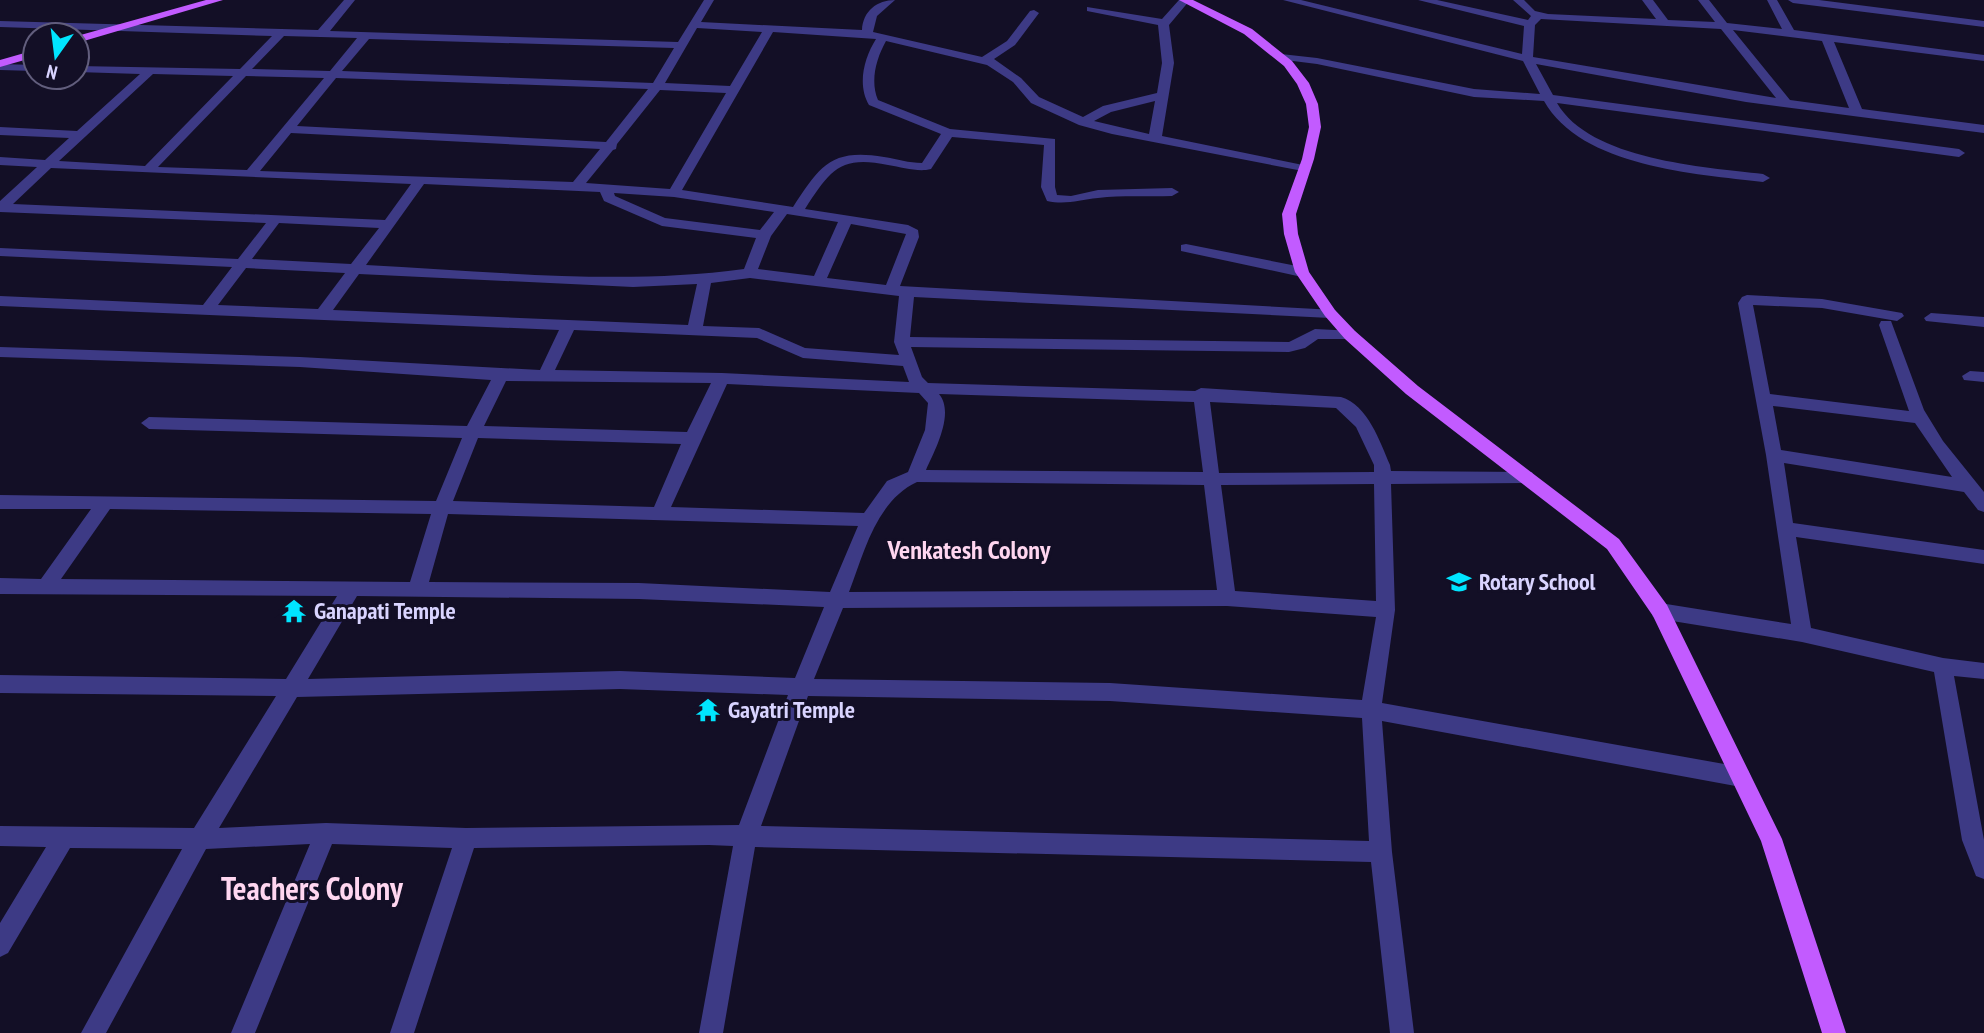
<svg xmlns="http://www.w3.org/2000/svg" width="1984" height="1033" viewBox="0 0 1984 1033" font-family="'PT Sans Narrow',sans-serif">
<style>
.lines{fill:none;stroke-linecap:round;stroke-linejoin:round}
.minor{fill:#3d3a85;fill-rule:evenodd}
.major{fill:#c25bff;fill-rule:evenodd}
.labels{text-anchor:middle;stroke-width:6;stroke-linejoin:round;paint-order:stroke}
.poi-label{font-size:24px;font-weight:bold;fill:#d9d4ff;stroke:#130f26;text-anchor:start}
.neighbourhood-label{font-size:26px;font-weight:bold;fill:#ffd6f0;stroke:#130f26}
.near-neighbourhood-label{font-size:32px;font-weight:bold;fill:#ffd6f0;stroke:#130f26}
</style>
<rect width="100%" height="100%" fill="#130f26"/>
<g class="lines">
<path class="minor" d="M 344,0 L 355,0 L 330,31 L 678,42 L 704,0 L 714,0 L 701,22 L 862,30 C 863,11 877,0 895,0 L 877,16 L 873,32 L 982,57 L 1007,41 L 1030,11 L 1034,10 L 1039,13 L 1015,45 L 994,59 L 1021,78 L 1039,97 L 1083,117 L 1103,106 L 1157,93 L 1162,63 L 1158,25 L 1087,11 L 1087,7 L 1162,19 L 1179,0 L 1190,0 L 1169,25 L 1174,63 L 1162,136 L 1303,165 L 1309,169 L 1308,172 L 1112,134 L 1079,125 L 1031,103 L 1013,82 L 987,65 L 886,41 C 876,59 870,81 878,100 L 950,129 L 1055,139 L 1055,187 L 1057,195 L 1071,196 L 1098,190 L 1172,188 L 1179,192 L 1172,196 C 1148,197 1122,195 1098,198 C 1079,200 1066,205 1047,201 L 1041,187 L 1044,145 L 952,137 L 931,169 L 926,170 C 913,171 901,167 888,165 C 839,155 830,171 805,209 L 908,225 L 918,230 L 919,237 L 900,286 L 1335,310 L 1337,313 L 1335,316 L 1330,318 L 914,297 L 910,337 L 1289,342 L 1315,329 L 1355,331 L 1358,335 L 1355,339 L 1318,339 L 1305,348 L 1289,352 L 911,347 L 922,377 L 928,383 L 1195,391 L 1201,388 L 1341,397 C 1368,405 1380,442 1390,465 L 1391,471 L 1532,472 L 1534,477 L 1532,482 L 1526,483 L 1391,484 L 1395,610 L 1382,703 L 1741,767 L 1748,770 L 1751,777 L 1748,784 L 1741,787 L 1382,721 L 1392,852 L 1414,1033 L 1390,1033 L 1371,862 L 755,847 L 723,1033 L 699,1033 L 733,846 L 709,845 L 474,848 L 414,1033 L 390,1033 L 452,848 L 332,844 L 255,1033 L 231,1033 L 310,844 L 206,849 L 106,1033 L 81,1033 L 182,849 L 70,848 L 8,953 L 0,957 L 0,923 L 46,847 L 0,846 L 0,826 L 194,828 L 276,696 L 0,693 L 0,675 L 286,679 L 337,596 L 0,594 L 0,578 L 41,579 L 91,509 L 0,509 L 0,495 L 436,501 L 462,438 L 149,429 L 141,423 L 149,417 L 467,426 L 491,380 L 300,367 L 0,357 L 0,347 L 300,357 L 540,370 L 559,330 L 0,306 L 0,296 L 203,305 L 232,267 L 0,256 L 0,248 L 238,259 L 266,223 L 0,212 L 0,201 L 37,167 L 0,165 L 0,157 L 45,160 L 69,138 L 0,135 L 0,127 L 77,131 L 140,74 L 77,72 L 77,66 L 240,69 L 272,36 L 0,27 L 0,21 L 318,30 ZM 697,28 L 762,32 L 730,86 L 665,83 ZM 773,32 L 876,39 C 864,58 857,85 869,105 L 941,134 L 922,163 C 909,163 897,159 884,157 C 831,148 820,166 793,207 L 682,190 ZM 284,36 L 357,38 L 330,71 L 252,69 ZM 369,39 L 674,48 L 653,83 L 342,71 ZM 153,74 L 233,76 L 145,166 L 59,161 ZM 246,76 L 324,78 L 247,170 L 158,167 ZM 336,78 L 648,89 L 606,142 L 297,126 ZM 660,90 L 726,93 L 670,189 L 586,183 L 613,150 L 616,149 L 617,144 ZM 1155,101 L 1149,134 L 1094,121 L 1111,112 ZM 291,133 L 600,149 L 573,182 L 260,171 ZM 51,168 L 411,184 L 385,220 L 13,204 ZM 424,184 L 600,192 L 604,201 L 662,226 L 756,238 L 744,269 C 619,286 491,271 366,265 ZM 614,193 L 674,197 L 774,212 L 760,230 L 665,218 L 615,196 ZM 787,214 L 838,222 L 814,276 L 758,269 L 771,236 ZM 279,223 L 379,228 L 351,264 L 252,259 ZM 851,224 L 906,234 L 886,285 L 827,278 ZM 246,268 L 345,273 L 318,309 L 218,305 ZM 359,274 L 633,287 L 697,284 L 688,325 L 333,310 ZM 750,278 L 899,296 L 894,342 L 899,355 L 805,348 L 759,328 L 703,326 L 711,283 ZM 574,330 L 757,338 L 803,358 L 903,366 L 909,382 L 722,373 L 555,370 ZM 506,381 L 711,383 L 687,432 L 484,426 ZM 727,384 L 919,393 L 928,403 L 925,430 L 908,472 L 887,481 L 864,513 L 671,507 ZM 939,394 L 1194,402 L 1203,472 L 926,470 C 935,450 955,413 939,394 ZM 1210,402 L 1336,408 L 1356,427 L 1374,465 L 1374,472 L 1219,473 ZM 478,438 L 681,444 L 654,507 L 453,501 ZM 917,482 L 1204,485 L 1217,590 L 849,592 C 864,553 876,501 917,482 ZM 1374,484 L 1376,601 L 1235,591 L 1221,485 ZM 110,509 L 431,514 L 410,582 L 61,579 ZM 448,514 L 858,526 L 830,592 L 639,583 L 429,582 ZM 357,596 L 639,599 L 824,607 L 795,678 L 620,671 L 308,679 ZM 1227,606 L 1376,617 L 1362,700 L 1110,683 L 814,679 L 843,608 ZM 620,689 L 788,695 L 739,825 L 466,828 L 326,823 L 219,828 L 297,697 ZM 808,696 L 1110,701 L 1362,718 L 1369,841 L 761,826 Z
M 1283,0 L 1301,0 L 1522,54 L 1524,26 L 1418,0 L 1437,0 L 1528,20 L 1531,16 L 1513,0 L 1524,0 L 1535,11 L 1548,14 L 1656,19 L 1642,0 L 1653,0 L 1668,20 L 1715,22 L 1698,0 L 1709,0 L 1727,23 L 1782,29 L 1767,0 L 1777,0 L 1794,30 L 1984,55 L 1984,61 L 1834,42 L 1862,109 L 1984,125 L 1984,133 L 1746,102 L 1536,64 L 1553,95 L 1959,149 L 1965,153 L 1959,157 L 1557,103 C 1590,160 1704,167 1763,174 L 1770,178 L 1763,182 C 1696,174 1581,167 1544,101 L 1474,97 L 1317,64 L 1277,59 L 1277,55 L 1281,54 L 1317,58 L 1474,89 L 1540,94 L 1523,61 ZM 1541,19 L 1721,29 L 1776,98 L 1533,57 L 1535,25 ZM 1733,30 L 1822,41 L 1849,108 L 1790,100 Z
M 1788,0 L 1819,0 L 1984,21 L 1984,27 L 1793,3 Z
M 0,64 L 35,65 L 35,71 L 0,70 Z
M 1186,244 L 1302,267 L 1309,272 L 1302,277 L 1181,251 L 1181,245 Z
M 1747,295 L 1822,299 L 1902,313 L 1904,316 L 1897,321 L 1822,308 L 1753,305 L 1770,394 L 1909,411 L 1879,325 L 1881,321 L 1891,321 L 1924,410 L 1943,441 L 1984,492 L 1984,512 L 1978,510 L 1964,492 L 1784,463 L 1793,523 L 1984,550 L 1984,564 L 1796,537 L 1811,628 L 1943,658 L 1984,663 L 1984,679 L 1954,676 L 1984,840 L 1984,879 L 1976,876 L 1962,840 L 1934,672 L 1802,642 L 1660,619 L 1653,617 L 1651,611 L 1653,605 L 1660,603 L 1791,624 L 1766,455 L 1738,303 L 1742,297 ZM 1773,406 L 1915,423 L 1952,477 L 1781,450 Z
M 1931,313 L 1984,317 L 1984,327 L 1926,321 L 1924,318 Z
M 1970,371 L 1984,372 L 1984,382 L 1964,380 L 1962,376 Z"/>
<path class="major" d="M 206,0 L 223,0 L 77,43 L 77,36 Z
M 1179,0 L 1193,0 L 1252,29 L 1292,61 L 1309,83 L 1318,104 L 1321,127 L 1314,159 L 1296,214 L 1298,234 L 1309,272 L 1335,310 L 1355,331 L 1418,386 L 1619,539 L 1667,605 L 1782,839 L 1846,1033 L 1822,1033 L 1761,841 L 1653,616 L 1607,549 L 1406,394 L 1345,339 L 1325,316 L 1295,272 L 1284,234 L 1282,214 L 1302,159 L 1309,127 L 1306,104 L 1297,84 L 1284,66 L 1244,34 Z
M 35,50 L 35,57 L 0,67 L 0,60 Z"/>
</g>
<defs>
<g id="school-bare" transform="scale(1.89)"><path d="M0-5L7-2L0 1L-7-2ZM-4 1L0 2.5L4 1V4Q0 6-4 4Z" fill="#00e5ff" stroke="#130f26" stroke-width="2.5" paint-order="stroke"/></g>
<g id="temple-bare" transform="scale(1.89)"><path d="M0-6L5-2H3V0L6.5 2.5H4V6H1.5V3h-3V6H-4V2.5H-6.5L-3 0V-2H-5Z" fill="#00e5ff" stroke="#130f26" stroke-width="2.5" paint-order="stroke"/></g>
</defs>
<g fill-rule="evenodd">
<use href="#school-bare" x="1459" y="582"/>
<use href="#temple-bare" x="294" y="611"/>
<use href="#temple-bare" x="708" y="710"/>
</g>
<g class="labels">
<g class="poi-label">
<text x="1479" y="590">Rotary School</text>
<text x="314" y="619">Ganapati Temple</text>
<text x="728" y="718">Gayatri Temple</text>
</g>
<g class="neighbourhood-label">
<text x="969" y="559">Venkatesh Colony</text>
</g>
<g class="near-neighbourhood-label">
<text x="312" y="900">Teachers Colony</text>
</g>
</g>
<g transform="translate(56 56) rotate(194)"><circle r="33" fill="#130f26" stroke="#625e7d" stroke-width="2"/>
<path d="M0-5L12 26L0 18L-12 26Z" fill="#00e5ff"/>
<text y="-10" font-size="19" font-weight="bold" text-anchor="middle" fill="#d9d4ff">N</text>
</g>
</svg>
